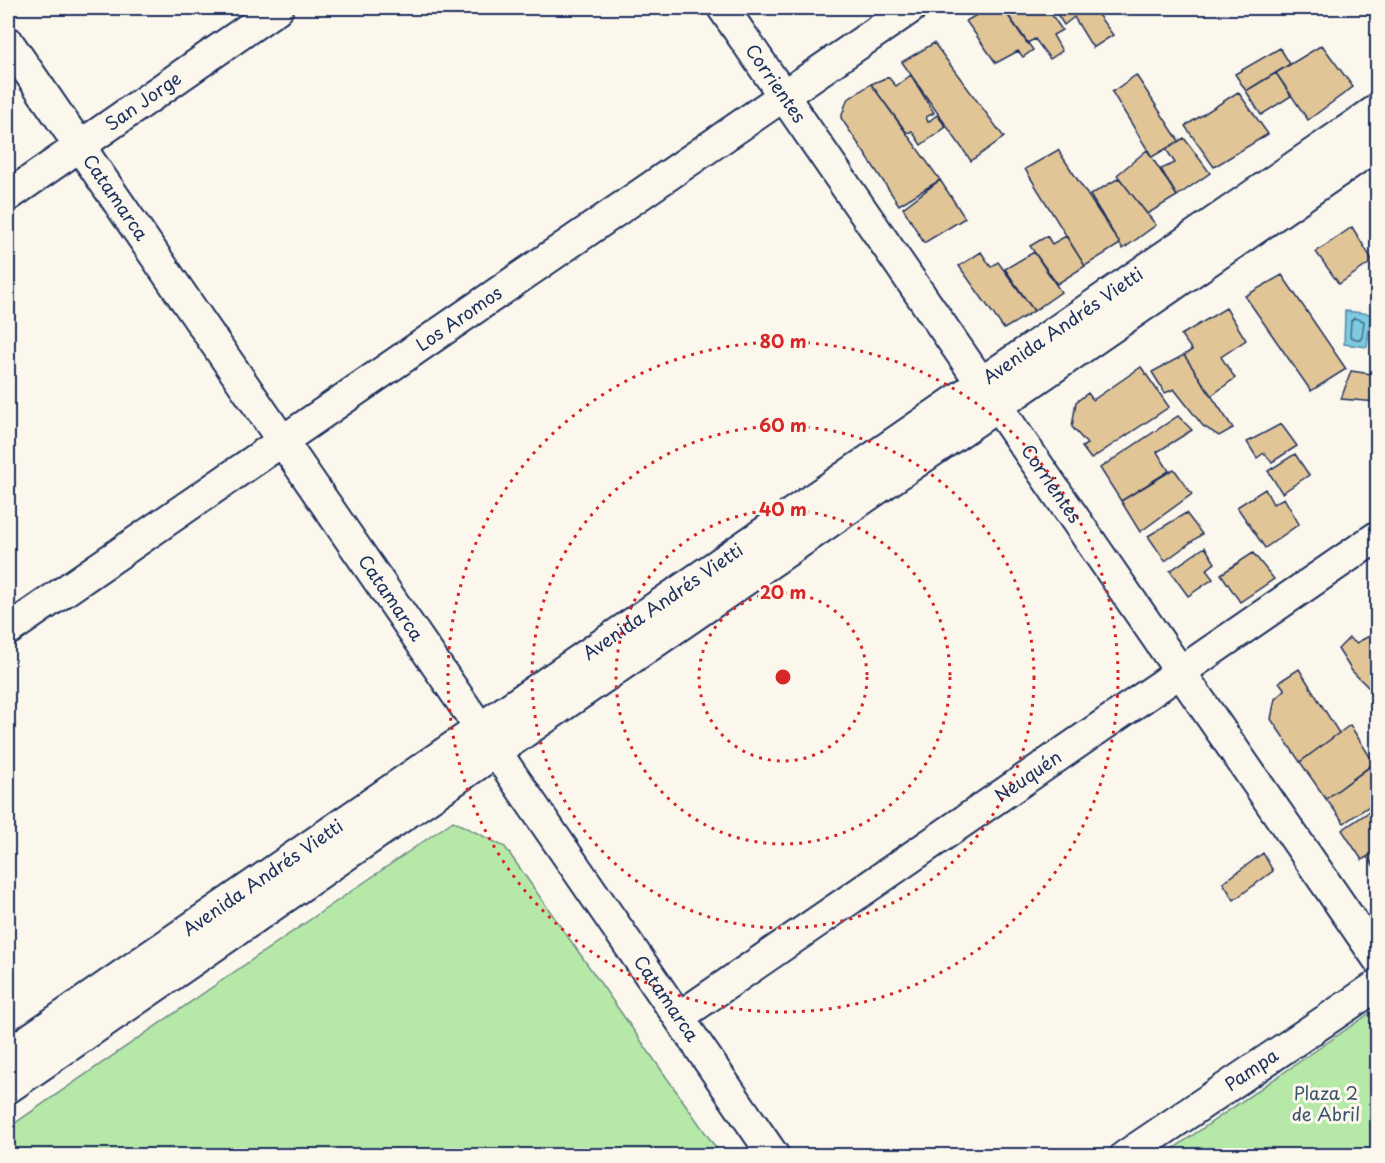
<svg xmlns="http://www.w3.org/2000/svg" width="1385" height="1163" viewBox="0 0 1385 1163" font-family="'Playpen Sans',sans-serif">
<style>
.green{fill:#b6e8a8;stroke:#688c83;stroke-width:1.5}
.water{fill:#7ecade;stroke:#568cab;stroke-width:1.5}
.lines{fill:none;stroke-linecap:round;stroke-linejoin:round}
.shore{stroke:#436d91;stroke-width:1.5}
.building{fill:#e2c596;stroke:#1b2f5e;stroke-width:1.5}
.minor-casing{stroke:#1b2f5e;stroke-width:34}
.minor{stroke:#fbf7ec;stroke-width:30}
.ring{fill:none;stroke:#d62828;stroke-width:3;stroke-dasharray:3 6}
.labels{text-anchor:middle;stroke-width:6;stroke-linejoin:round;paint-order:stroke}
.street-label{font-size:18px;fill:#1b2f5e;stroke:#fbf7ec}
.park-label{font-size:18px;fill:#3a546d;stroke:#fbf7ec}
.centre{fill:#d62828;stroke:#fbf7ec;stroke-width:3}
.ring-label{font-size:18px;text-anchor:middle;font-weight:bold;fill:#d62828;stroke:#fbf7ec;stroke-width:6;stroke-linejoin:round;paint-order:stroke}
</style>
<rect width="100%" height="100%" fill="#fbf7ec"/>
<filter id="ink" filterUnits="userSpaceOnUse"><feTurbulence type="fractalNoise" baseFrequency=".0167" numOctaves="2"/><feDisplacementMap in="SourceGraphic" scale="12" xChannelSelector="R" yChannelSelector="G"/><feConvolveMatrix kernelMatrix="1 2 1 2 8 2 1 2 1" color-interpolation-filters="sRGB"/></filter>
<g filter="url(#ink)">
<path class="green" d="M 453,821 L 505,847 L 721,1155 L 8,1155 L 8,1128 Z
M 1373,1011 L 1378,1018 L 1377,1155 L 1164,1155 Z"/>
<path class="water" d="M 1345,311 L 1371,314 L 1367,347 L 1344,344 Z"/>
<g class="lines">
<path class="shore" d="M 1354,318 L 1364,321 L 1362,337 L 1360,340 L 1350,337 L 1351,321 Z"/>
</g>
<path class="building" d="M 989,8 L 1003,8 L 1033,50 L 1023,57 L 1018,51 L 996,63 L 966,21 Z
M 1008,8 L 1047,8 L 1062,30 L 1053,35 L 1062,51 L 1050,59 L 1035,39 L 1027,43 L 1004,10 Z
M 1053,8 L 1093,8 L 1113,35 L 1093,48 L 1074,17 L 1064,25 Z
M 1370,8 L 1378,8 L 1378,23 L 1368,9 Z
M 934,43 L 1004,137 L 971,161 L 902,62 Z
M 1322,45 L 1353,87 L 1308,120 L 1276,73 Z
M 1280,48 L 1290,64 L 1246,91 L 1235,74 Z
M 1276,73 L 1291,96 L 1261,115 L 1246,91 Z
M 911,75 L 934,113 L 926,117 L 928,122 L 937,115 L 946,127 L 921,145 L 912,131 L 907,133 L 871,84 L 888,77 L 896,86 Z
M 1136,75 L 1179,141 L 1152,157 L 1112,92 Z
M 871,84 L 940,180 L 899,205 L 841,118 L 847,100 Z
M 1238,92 L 1268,134 L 1214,167 L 1185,126 Z
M 1184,138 L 1210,173 L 1177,196 L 1161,169 L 1175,163 L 1166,149 Z
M 1058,150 L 1120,244 L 1085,266 L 1025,169 Z
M 1147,150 L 1177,196 L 1147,214 L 1117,175 Z
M 1119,178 L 1156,225 L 1123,249 L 1090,195 Z
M 940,180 L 965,218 L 924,243 L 903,208 Z
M 1352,227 L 1373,261 L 1339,284 L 1316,252 Z
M 1047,236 L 1052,244 L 1066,236 L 1085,266 L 1057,284 L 1030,246 Z
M 981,252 L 991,267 L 998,262 L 1034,311 L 1004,329 L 959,266 Z
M 1034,252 L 1061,292 L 1034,311 L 1005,269 Z
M 1282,275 L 1346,369 L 1311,391 L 1245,296 Z
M 1226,308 L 1246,340 L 1221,357 L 1235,378 L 1211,396 L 1184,355 L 1192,350 L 1181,335 Z
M 1184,355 L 1233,428 L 1219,436 L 1203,426 L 1174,389 L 1165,393 L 1152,372 Z
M 1141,367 L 1169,407 L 1091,459 L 1082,447 L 1087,444 L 1072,427 L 1076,402 L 1088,393 L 1093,400 Z
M 1351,371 L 1378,375 L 1378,402 L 1341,399 Z
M 1178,416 L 1192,430 L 1157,452 L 1169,471 L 1121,501 L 1100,468 Z
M 1281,424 L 1297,446 L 1272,462 L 1264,453 L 1257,458 L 1247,442 Z
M 1295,454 L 1309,475 L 1282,493 L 1268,471 Z
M 1174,469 L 1192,494 L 1140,532 L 1121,501 Z
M 1265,489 L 1273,504 L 1284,498 L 1299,524 L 1265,548 L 1237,507 Z
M 1186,513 L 1202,534 L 1165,561 L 1148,536 Z
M 1205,547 L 1215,563 L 1206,570 L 1213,579 L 1188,596 L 1170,571 Z
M 1253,553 L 1274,579 L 1240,602 L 1221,574 Z
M 1377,632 L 1378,632 L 1378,697 L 1352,671 L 1338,649 L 1349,638 L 1356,643 Z
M 1299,669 L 1339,733 L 1300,762 L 1271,719 L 1275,699 L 1285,690 L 1279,682 Z
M 1350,725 L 1374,763 L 1326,799 L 1300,762 Z
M 1378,761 L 1378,800 L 1344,823 L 1326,799 Z
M 1378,806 L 1378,850 L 1362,860 L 1342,830 Z
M 1378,850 L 1378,872 L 1367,857 Z
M 1263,853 L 1273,871 L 1234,900 L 1223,883 Z"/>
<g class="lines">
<g class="minor-casing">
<g id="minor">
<path id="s1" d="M 723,8 L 1378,959"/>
<path id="s2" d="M 8,42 L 774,1156"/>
<path id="s3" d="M 8,196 L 278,8"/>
<path id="s4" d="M 8,630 L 911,8"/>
<path id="s5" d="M 679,1017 L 1378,536"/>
<path id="s6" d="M 8,1054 L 1378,109"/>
<path d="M 8,1088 L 1378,144"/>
<path id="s7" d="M 1125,1156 L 1378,985"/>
</g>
</g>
<use href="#minor" class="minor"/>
</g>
</g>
<g class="ring">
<circle cx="783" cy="677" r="84"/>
<circle cx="783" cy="677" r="167"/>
<circle cx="783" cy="677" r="251"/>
<circle cx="783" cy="677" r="335"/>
</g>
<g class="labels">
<g class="street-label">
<text dy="6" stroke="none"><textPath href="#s1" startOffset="92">Corrientes</textPath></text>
<text dy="6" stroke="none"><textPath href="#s3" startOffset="165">San Jorge</textPath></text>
<text dy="6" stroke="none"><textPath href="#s2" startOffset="189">Catamarca</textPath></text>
<text dy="6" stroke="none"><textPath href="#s4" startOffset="548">Los Aromos</textPath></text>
<text dy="6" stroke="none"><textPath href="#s6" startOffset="1282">Avenida Andrés Vietti</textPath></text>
<text dy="6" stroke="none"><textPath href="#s1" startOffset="578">Corrientes</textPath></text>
<text dy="6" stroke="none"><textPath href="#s2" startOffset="675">Catamarca</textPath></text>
<text dy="6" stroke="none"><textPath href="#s6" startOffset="796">Avenida Andrés Vietti</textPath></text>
<text dy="6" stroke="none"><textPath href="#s5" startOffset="424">Neuquén</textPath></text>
<text dy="6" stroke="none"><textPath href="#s6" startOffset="310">Avenida Andrés Vietti</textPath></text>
<text dy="6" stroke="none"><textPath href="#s2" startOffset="1161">Catamarca</textPath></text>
<text dy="6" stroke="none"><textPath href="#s7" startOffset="153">Pampa</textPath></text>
</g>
<g class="park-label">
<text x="1326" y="1100">Plaza 2<tspan x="1326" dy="21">de Abril</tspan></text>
</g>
</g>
<circle cx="783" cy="677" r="9" class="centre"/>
<g class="ring-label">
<text x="783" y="348">80 m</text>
<text x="783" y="432">60 m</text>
<text x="783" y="516">40 m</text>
<text x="783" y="599">20 m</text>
</g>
<rect width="1385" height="1163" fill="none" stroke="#fbf7ec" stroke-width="30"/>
<rect x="15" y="15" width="1355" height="1133" fill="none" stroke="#1b2f5e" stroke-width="2" filter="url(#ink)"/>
</svg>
